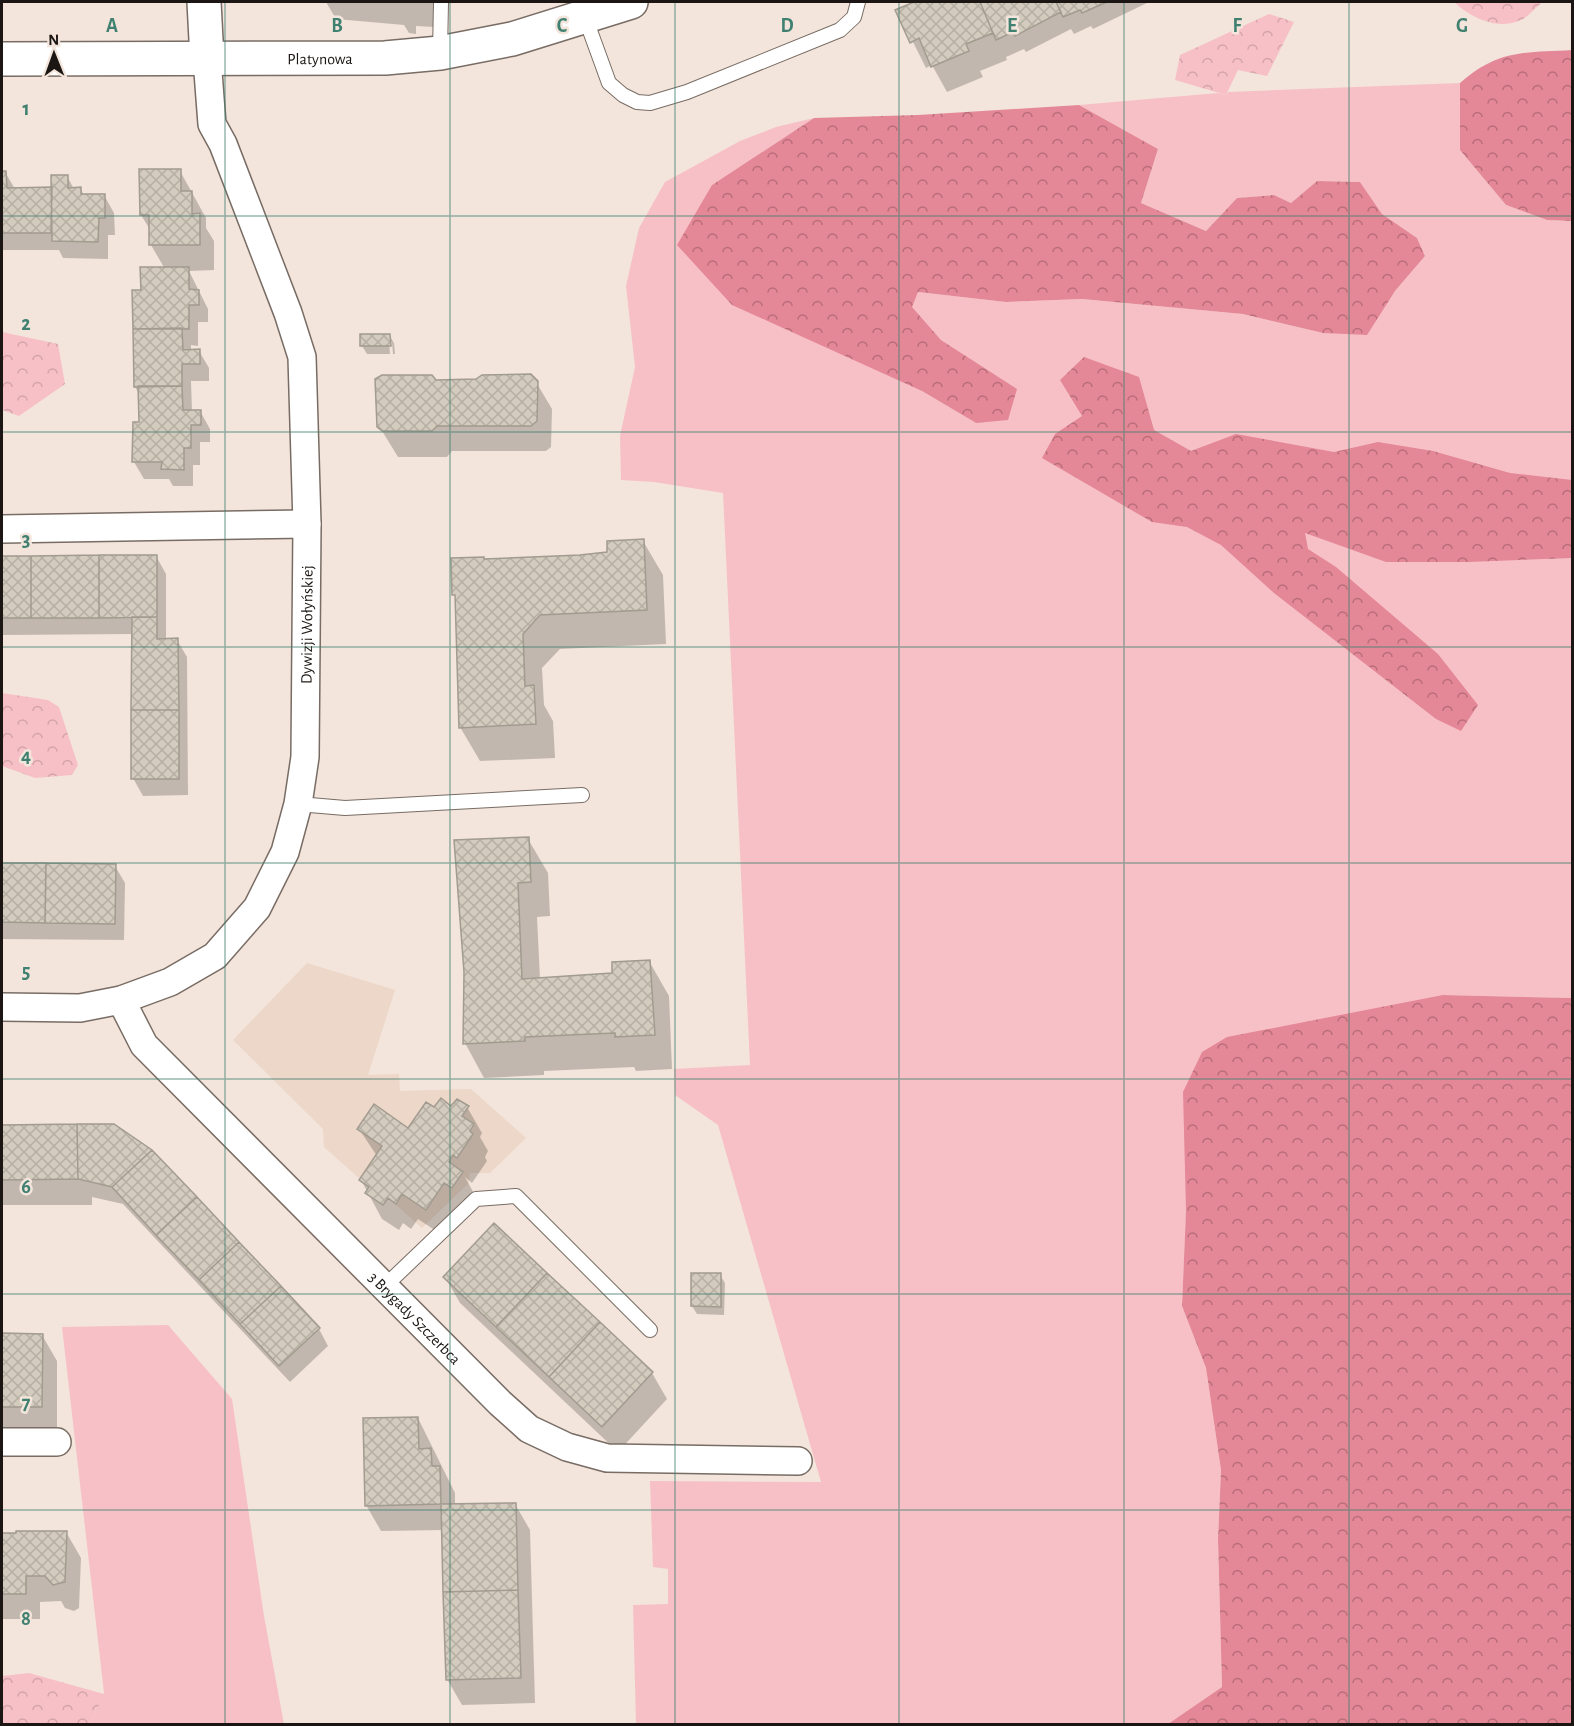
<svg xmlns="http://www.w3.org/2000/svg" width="1574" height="1726" viewBox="0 0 1574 1726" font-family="'Alegreya Sans',sans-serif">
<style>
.built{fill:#ecd7c9}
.grass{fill:#f7c0c7}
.forest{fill:url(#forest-crowns)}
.park{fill:url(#park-crowns)}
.shadow{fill:#0003;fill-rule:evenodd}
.building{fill:url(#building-cross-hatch);stroke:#a29b8f;stroke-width:1.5}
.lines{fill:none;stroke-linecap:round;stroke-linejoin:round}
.service-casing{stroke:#786c64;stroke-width:16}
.minor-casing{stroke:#786c64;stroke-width:30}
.tertiary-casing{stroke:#786c64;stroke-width:36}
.service{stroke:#fff;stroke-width:14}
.minor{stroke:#fff;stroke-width:27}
.tertiary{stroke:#fff;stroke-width:33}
.grid{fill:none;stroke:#3f8070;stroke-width:1.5;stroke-opacity:0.55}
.labels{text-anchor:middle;stroke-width:5;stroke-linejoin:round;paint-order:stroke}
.street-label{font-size:16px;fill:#1b1613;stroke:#f3e5db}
.grid-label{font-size:20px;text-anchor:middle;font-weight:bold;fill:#3f8070;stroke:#f3e5db;stroke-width:5;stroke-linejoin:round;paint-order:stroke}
</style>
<defs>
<pattern id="forest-crowns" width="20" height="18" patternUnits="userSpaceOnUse" patternTransform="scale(1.5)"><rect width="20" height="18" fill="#e48796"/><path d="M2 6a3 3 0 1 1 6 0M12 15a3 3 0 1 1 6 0" fill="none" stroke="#b86d79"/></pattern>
<pattern id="park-crowns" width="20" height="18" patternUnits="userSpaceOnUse" patternTransform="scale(1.5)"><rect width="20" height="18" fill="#f7c0c7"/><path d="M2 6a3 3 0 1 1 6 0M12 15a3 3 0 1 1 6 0" fill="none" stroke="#d3a4aa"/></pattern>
<pattern id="building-cross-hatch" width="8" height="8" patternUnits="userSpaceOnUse" patternTransform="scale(1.5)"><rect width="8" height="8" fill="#d3cbbe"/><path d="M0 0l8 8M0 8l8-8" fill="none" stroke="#b5aea2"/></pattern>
</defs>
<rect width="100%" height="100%" fill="#f3e5db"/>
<path class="built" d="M 307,963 L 395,990 L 368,1075 L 399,1074 L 400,1091 L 471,1089 L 526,1138 L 490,1173 L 470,1173 L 469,1183 L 422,1228 L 388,1198 L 383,1205 L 365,1193 L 369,1187 L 324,1147 L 323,1129 L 233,1040 Z"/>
<path class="grass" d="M 1460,83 L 1461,151 L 1506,205 L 1547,220 L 1572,221 L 1572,998 L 1443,995 L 1186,1210 L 1182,1306 L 1206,1368 L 1221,1470 L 1218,1539 L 1222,1687 L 1168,1724 L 636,1724 L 633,1605 L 668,1604 L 668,1569 L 653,1567 L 650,1481 L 821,1482 L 718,1125 L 675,1095 L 674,1069 L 750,1065 L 723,493 L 654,482 L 621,480 L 620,436 L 635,367 L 626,286 L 639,228 L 665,182 L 740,141 L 776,127 L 814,118 L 712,185 L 922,391 L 976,423 L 1016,389 L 941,340 L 911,307 L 918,292 L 1006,302 L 1082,299 L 1243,314 L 1323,333 L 1395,291 L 1425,256 L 1417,238 L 1382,214 L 1360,182 L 1317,181 L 1291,203 L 1274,195 L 1237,198 L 1206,231 L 1141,203 L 1158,149 L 1079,105 L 1218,93 L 1226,95 L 1228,92 Z
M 168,1325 L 232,1399 L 264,1616 L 284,1724 L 90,1724 L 104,1693 L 62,1327 Z"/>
<path class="forest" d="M 1572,50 L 1572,221 L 1547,220 L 1506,205 L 1460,150 L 1460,83 C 1499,49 1524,53 1572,50 Z
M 1079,105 L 1158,149 L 1141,203 L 1206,231 L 1237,198 L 1274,195 L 1291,203 L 1317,181 L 1360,182 L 1382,214 L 1417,238 L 1425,256 L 1395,291 L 1367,335 L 1323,333 L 1243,314 L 1082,299 L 1006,302 L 918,292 L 912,307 L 941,340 L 1017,389 L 1008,420 L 976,423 L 922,391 L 732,305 L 677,245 L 712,185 L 814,118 L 918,115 Z
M 1084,357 L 1139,377 L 1154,430 L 1191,451 L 1236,434 L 1334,452 L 1378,442 L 1433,451 L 1510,473 L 1572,480 L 1572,558 L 1468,562 L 1386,562 L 1305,533 L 1308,549 L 1336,567 L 1438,654 L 1478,705 L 1461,731 L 1436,719 L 1274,593 L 1221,545 L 1187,527 L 1152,522 L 1042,458 L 1055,434 L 1082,416 L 1060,380 Z
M 1443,995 L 1572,998 L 1572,1724 L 1168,1724 L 1222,1687 L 1218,1539 L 1221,1470 L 1206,1368 L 1182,1306 L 1186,1210 L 1183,1092 L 1202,1052 L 1227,1037 Z"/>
<path class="park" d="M 1454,2 L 1543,2 C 1536,7 1528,17 1521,20 C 1497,31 1470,17 1454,2 Z
M 1269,14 L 1294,22 L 1267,76 L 1238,70 L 1226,95 L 1175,80 L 1180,55 Z
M 2,332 L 58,344 L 65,384 L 19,416 L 2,410 Z
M 2,693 L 48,700 L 59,707 L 78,765 L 72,775 L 35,778 L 2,766 Z
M 29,1673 L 104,1694 L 90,1724 L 2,1724 L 2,1676 Z"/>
<path class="shadow" d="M 326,2 L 437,2 L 434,27 L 416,26 L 416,34 L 409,33 L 404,25 L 336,19 Z
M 917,2 L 1149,2 L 1093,29 L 1091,26 L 1074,34 L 1071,29 L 1026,52 L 1024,49 L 1006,57 L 1007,60 L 980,71 L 983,77 L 947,92 L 932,65 L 926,68 L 897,10 Z
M 180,171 L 206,218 L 206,228 L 214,241 L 214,270 L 189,271 L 208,309 L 208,322 L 198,322 L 198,346 L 191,345 L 191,351 L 199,351 L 209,368 L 209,381 L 191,381 L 192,411 L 200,411 L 210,429 L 210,442 L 200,442 L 200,465 L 193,465 L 193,486 L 173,486 L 169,479 L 144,479 L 134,462 L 140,423 L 140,395 L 135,387 L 142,292 L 165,269 L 151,245 L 151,231 L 141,215 Z
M 2,172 L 5,172 L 15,189 L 53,188 L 67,176 L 74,189 L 81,189 L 84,196 L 104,195 L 114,213 L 115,235 L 108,235 L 108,259 L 63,258 L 59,250 L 2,250 Z
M 389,335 L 394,343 L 395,354 L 367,354 L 362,346 ZM 389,342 L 392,342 L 393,354 L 390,354 Z
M 435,382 L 536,382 L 552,409 L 551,447 L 546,451 L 452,451 L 447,457 L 398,457 L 379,426 Z
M 643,541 L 663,575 L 666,644 L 560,649 L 542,668 L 544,705 L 553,721 L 555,758 L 480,761 L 460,727 L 457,600 L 454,594 L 485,561 L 609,553 Z
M 156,556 L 166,574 L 166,640 L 177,640 L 187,657 L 188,795 L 143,796 L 133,778 L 133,634 L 2,635 L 2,557 Z
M 528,839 L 548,873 L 550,916 L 537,917 L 540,979 L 613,975 L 649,961 L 669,996 L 672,1069 L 636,1071 L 634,1067 L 544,1071 L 544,1075 L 484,1078 L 465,1043 L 463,1012 L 466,1012 Z
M 2,864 L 115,866 L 125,883 L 124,940 L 2,939 Z
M 467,1107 L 482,1133 L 480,1137 L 488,1151 L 485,1157 L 487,1161 L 472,1183 L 465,1177 L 477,1199 L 442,1235 L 418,1219 L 411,1229 L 403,1223 L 399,1230 L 382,1219 L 361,1180 L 377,1156 L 359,1129 L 409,1130 L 435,1109 Z
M 114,1126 L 319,1329 L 328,1346 L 290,1382 L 123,1204 L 92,1197 L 92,1205 L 3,1205 L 2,1127 Z
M 495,1225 L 652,1373 L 667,1399 L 618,1452 L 460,1303 L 445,1277 Z
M 720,1275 L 725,1283 L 724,1315 L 697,1314 L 692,1306 Z
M 42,1335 L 57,1361 L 57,1433 L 2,1433 L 2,1336 Z
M 418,1418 L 455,1493 L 455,1505 L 515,1504 L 530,1530 L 535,1703 L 462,1705 L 447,1679 L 443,1530 L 381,1531 L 366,1505 Z
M 66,1532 L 81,1558 L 79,1608 L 74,1611 L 65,1608 L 61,1601 L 40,1602 L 40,1619 L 2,1619 L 2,1534 Z"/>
<path class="building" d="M 914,2 L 980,2 L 993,33 L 966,44 L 969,51 L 931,67 L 919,38 L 910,43 L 895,10 Z
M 980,2 L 1056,2 L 1061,12 L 1015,36 L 1013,32 L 996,40 Z
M 1056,2 L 1107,2 L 1082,13 L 1080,10 L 1063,17 Z
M 139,169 L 181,169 L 181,191 L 192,191 L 192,214 L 200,213 L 200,245 L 149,245 L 149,215 L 140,215 Z
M 2,171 L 6,171 L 7,188 L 52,187 L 51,233 L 2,233 Z
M 51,175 L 68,175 L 68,188 L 81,187 L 81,194 L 105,194 L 105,218 L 99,218 L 98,242 L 52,241 Z
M 140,267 L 189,267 L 189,289 L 199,290 L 199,305 L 189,305 L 189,329 L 133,329 L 132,290 L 141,290 Z
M 182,328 L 183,350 L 200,349 L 200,364 L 182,364 L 182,386 L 134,387 L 133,329 Z
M 360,334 L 390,334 L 391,346 L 360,346 Z
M 531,374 L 538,381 L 537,421 L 531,426 L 437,426 L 432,431 L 382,431 L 377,427 L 375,379 L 382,375 L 432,375 L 436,380 L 476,379 L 482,375 Z
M 138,386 L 182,386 L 183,410 L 201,410 L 201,425 L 191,425 L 191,448 L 184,448 L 184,470 L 161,469 L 162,462 L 132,462 L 133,422 L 139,422 Z
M 644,539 L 647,610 L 540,615 L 523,634 L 525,686 L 534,685 L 536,724 L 459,728 L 455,595 L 452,595 L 451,558 L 484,557 L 484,559 L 580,555 L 607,552 L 607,541 Z
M 99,555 L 157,555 L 157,617 L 99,618 Z
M 99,555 L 99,618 L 31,618 L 31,556 Z
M 2,556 L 31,556 L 31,618 L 2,618 Z
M 132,617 L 157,617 L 157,639 L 178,638 L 179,710 L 131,710 Z
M 131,710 L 179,710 L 179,779 L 131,779 Z
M 529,837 L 531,882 L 518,883 L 522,979 L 612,973 L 612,962 L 650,960 L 655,1035 L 615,1037 L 615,1033 L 525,1037 L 525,1041 L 463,1044 L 464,972 L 454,840 Z
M 2,863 L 46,863 L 45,923 L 2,922 Z
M 46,863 L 116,864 L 115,924 L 45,923 Z
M 441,1098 L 451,1106 L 457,1099 L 469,1106 L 462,1116 L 474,1124 L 470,1131 L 473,1134 L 457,1158 L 453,1155 L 449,1162 L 463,1172 L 452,1188 L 444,1183 L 426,1210 L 402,1194 L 396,1204 L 388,1198 L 383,1205 L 365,1193 L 369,1187 L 359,1180 L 382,1146 L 357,1129 L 374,1104 L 408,1128 L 426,1102 L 434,1107 Z
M 77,1124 L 114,1124 L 152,1150 L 112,1187 L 78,1179 Z
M 77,1124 L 78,1179 L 2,1180 L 2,1125 Z
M 152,1150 L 197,1197 L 156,1235 L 112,1187 Z
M 197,1197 L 239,1242 L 199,1280 L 156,1235 Z
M 494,1223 L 547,1273 L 496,1327 L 443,1277 Z
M 239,1242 L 281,1286 L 240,1324 L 199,1280 Z
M 547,1273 L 600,1322 L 549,1377 L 496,1327 Z
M 691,1273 L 721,1273 L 721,1307 L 691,1306 Z
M 281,1286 L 320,1328 L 279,1366 L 240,1324 Z
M 600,1322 L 653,1372 L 602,1427 L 549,1377 Z
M 2,1333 L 43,1334 L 42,1407 L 2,1407 Z
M 418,1417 L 419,1449 L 431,1448 L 432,1466 L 440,1466 L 441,1504 L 365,1506 L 363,1418 Z
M 516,1503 L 518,1590 L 443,1592 L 441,1504 Z
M 16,1531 L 67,1531 L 65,1582 L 53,1585 L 45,1576 L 26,1576 L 26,1594 L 2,1594 L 2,1533 L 16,1533 Z
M 518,1590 L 521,1678 L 446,1680 L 443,1592 Z"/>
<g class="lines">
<g class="service-casing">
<path id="service" d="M 585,17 L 609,83 L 623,95 L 637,102 L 650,103 L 687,92 L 840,30 L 854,17 L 858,2
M 440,53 L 441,2
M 298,804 L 345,808 L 582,795
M 384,1287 L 476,1199 L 516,1196 L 650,1330"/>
</g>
<g class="minor-casing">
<g id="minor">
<path d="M 2,529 L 307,524"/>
<path id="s1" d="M 121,1000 L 144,1045 L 500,1403 L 529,1429 L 567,1447 L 607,1458 L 798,1461"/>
<path id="s2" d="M 2,1007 L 80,1008 L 121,1000 L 170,982 L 215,956 L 257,908 L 285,852 L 298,804 L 305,757 L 307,524 L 302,357 L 288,313 L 223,144 L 212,124 L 207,59"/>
<path d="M 2,1442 L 57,1442"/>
</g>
</g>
<g class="tertiary-casing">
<g id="tertiary">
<path d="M 204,2 L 207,59"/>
<path id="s3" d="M 2,59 L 385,58 L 440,53 L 512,39 L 631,2"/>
</g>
</g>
<use href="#service" class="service"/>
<use href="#minor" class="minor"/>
<use href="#tertiary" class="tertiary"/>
</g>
<path class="grid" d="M 225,2 L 225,1724M 450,2 L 450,1724M 675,2 L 675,1724M 899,2 L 899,1724M 1124,2 L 1124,1724M 1349,2 L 1349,1724M 2,216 L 1572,216M 2,432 L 1572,432M 2,647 L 1572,647M 2,863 L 1572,863M 2,1079 L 1572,1079M 2,1294 L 1572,1294M 2,1510 L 1572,1510"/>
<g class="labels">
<g class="street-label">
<text dy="6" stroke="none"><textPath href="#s3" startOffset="318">Platynowa</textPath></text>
<text dy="6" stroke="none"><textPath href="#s2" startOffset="580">Dywizji Wołyńskiej</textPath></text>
<text dy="6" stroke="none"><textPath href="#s1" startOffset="435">3 Brygady Szczerbca</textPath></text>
</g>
</g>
<g class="grid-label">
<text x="112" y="32">A</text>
<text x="337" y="32">B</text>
<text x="562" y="32">C</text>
<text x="787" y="32">D</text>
<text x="1012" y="32">E</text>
<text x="1237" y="32">F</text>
<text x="1462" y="32">G</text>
<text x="26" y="115">1</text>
<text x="26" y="330">2</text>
<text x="26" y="546">3</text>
<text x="26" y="762">4</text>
<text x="26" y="978">5</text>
<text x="26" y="1193">6</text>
<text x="26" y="1409">7</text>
<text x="26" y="1625">8</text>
</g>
<rect width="1574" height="1726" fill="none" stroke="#1b1613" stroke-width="6"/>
<g transform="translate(54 54) rotate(359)" stroke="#f3e5db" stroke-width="4.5" paint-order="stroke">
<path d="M0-4.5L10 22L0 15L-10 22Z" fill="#1b1613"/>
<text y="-9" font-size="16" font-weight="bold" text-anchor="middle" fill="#1b1613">N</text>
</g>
</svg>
